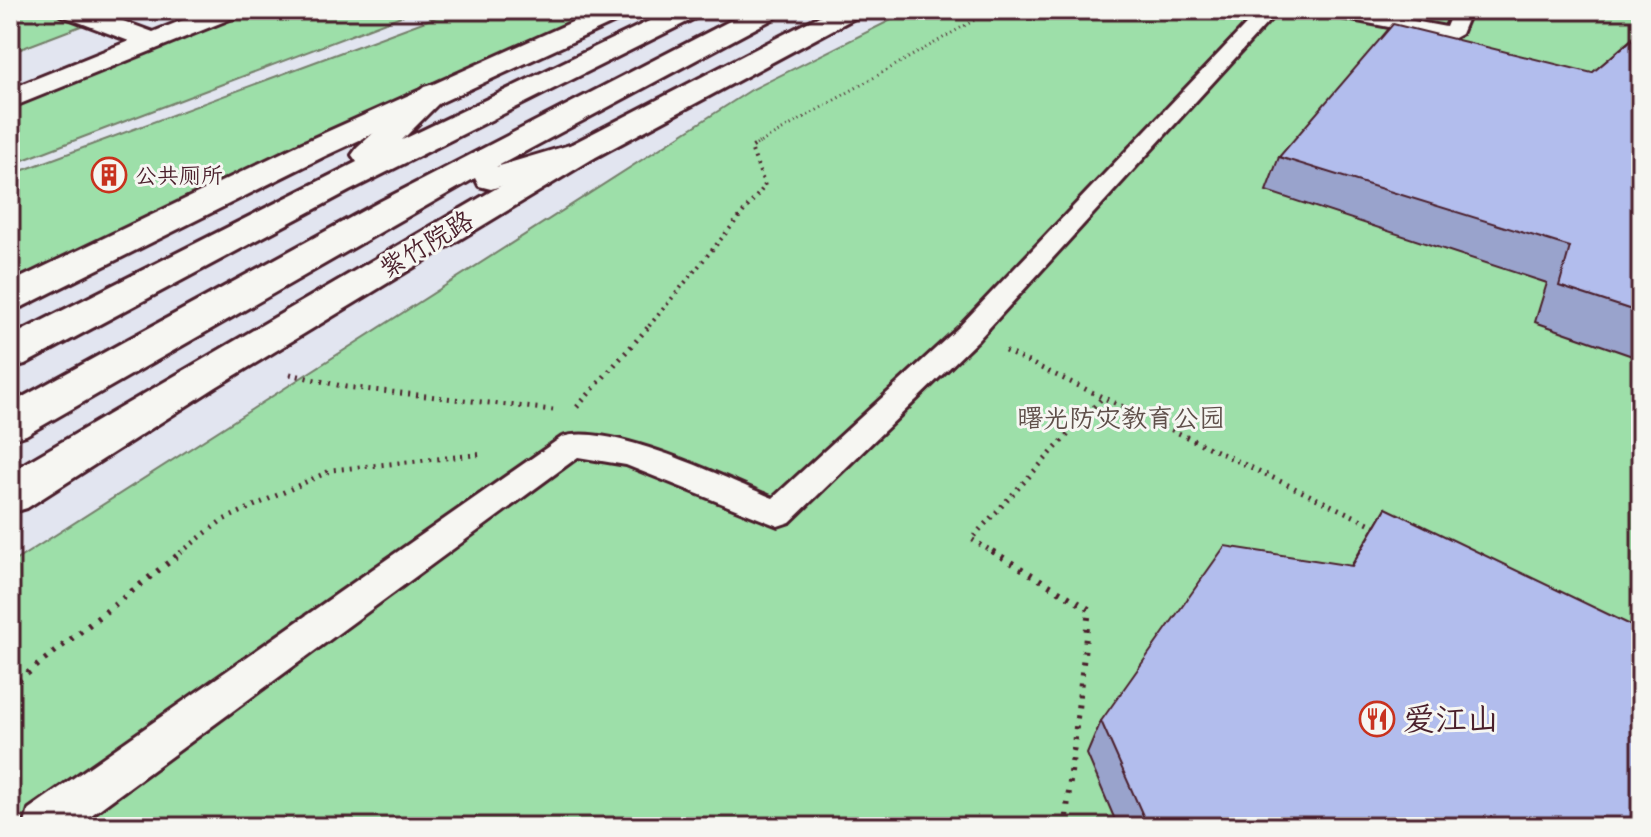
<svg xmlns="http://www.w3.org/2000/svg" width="1651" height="837" viewBox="0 0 1651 837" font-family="'Comic Neue','LXGW WenKai TC',sans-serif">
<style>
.green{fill:#9ddfa9;stroke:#747f6a;stroke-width:2}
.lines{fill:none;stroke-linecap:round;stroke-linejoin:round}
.lane-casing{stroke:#4a1f2b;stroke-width:6}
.street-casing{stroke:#4a1f2b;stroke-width:6}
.secondary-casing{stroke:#4a1f2b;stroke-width:6}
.primary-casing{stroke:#4a1f2b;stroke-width:6}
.path-far3{stroke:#4a1f2b;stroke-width:3;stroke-dasharray:1 4;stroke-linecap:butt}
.path-far2{stroke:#4a1f2b;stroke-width:4;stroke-dasharray:2 5;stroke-linecap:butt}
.path-far1{stroke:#4a1f2b;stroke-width:5;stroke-dasharray:2 6;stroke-linecap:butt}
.path{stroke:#4a1f2b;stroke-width:6;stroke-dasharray:3 8;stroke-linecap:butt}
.lane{fill:#f6f6f2;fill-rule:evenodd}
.street{fill:#f6f6f2;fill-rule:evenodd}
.secondary{fill:#f6f6f2;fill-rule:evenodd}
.primary{fill:#f6f6f2;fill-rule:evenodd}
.wall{fill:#99a3cc;stroke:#4a1f2b;stroke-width:2}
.building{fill:#b2bded;stroke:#4a1f2b;stroke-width:2}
.labels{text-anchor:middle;stroke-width:6;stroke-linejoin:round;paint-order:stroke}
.far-poi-label{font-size:22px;fill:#4a1f2b;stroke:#f6f6f2;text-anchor:start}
.street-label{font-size:26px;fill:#4a1f2b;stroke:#f6f6f2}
.park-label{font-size:26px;fill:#5f4f4a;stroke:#f6f6f2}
.near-poi-label{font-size:32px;fill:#4a1f2b;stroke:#f6f6f2;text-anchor:start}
</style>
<rect width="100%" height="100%" fill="#e2e5f0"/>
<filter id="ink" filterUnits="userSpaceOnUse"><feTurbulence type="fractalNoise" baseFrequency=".0125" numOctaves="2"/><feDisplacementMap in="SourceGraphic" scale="16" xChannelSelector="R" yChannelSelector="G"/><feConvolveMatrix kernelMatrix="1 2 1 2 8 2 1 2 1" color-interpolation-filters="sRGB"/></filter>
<g filter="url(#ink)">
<path class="green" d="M 40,10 L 86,24 L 10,53 L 10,11 Z
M 249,10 L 417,10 L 10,165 L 10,105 Z
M 455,10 L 620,10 L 146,216 L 10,287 L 10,175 Z
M 911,10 L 1641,10 L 1641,827 L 10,827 L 10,564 L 751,90 Z"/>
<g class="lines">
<g class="lane-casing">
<path id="lane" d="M 1260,10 L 1279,10 L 978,340 L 790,522 L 778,526 L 626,465 L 578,457 L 75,827 L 24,827 L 29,809 L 562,437 C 611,422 725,478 773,498 L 958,328 Z
M 1317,10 L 1354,10 L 1446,27 L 1453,10 L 1471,10 L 1461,34 L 1452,39 L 1326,15 Z"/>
</g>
<g class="street-casing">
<path id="street" d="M 56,10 L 93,10 L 153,32 L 208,10 L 244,10 L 240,15 L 10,108 L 10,89 L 129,41 L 60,15 Z"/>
</g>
<g class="secondary-casing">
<path id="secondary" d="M 599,10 L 634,10 L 630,15 L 325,156 L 24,306 L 10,310 L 10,283 L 302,143 Z
M 831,10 L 864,10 L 860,15 L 594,158 L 216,387 L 27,508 L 10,513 L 10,472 L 572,144 Z"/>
</g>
<g class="primary-casing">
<path id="primary" d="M 672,10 L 705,10 L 701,15 L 349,191 L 25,364 L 10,368 L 10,337 L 357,162 L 352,155 L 357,148 L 424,87 L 434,84 L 444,87 L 449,93 L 402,140 Z
M 751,10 L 784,10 L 780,15 L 496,167 L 583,141 L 594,144 L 599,151 L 594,158 L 491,189 L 479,186 L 475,178 L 26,435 L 10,440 L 10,404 L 381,201 Z"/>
</g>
<path class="path-far3" d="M 756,145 L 992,10"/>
<path class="path-far2" d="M 649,326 L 765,186 L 751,148 L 759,143"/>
<path class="path-far1" d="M 1005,351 L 1379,528
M 290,374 L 346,387 L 553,410
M 577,407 L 651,324
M 180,553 L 221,521 L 332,470 L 484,454
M 995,553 L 971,539 L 1103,397"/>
<path class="path" d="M 992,551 L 1089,609 L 1065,827
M 10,687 L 183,551"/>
<use href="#lane" class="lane"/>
<use href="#street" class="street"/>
<use href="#secondary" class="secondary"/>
<use href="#primary" class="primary"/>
</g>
<path class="wall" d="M 1640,10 L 1641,359 L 1535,322 L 1547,283 L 1266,191 L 1279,157 L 1592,73 L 1635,36 Z
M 1386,508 L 1641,827 L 1118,827 L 1087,754 L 1101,721 L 1351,566 Z"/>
<path class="building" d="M 1393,24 L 1592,73 L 1641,32 L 1641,313 L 1559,286 L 1570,247 L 1279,157 Z
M 1386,508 L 1641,630 L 1641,827 L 1148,827 L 1101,721 L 1225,546 L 1352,566 Z"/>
</g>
<defs>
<g id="building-ring" transform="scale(1.8)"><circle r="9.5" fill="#f6f6f2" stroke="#c8321e" stroke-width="1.5"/><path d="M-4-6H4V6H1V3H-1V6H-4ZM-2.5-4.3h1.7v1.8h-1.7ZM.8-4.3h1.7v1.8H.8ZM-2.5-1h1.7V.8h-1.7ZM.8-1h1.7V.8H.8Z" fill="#c8321e"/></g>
<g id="restaurant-ring" transform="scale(1.8)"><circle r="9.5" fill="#f6f6f2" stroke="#c8321e" stroke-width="1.5"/><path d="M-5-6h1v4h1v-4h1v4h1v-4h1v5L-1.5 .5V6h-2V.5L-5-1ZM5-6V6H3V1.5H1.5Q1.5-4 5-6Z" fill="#c8321e"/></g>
</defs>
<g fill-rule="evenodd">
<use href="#building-ring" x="109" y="175"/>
<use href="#restaurant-ring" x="1377" y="719"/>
</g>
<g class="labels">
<g class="far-poi-label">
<text x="135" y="183">公共厕所</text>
</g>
<g class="street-label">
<text transform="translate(426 244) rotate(-31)" y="9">紫竹院路</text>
</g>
<g class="park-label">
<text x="1121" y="427">曙光防灾教育公园</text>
</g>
<g class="near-poi-label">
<text x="1403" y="730">爱江山</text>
</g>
</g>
<rect width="1651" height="837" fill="none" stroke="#f6f6f2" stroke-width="40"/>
<rect x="20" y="20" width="1611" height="797" fill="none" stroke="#4a1f2b" stroke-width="3" filter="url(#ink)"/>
</svg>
